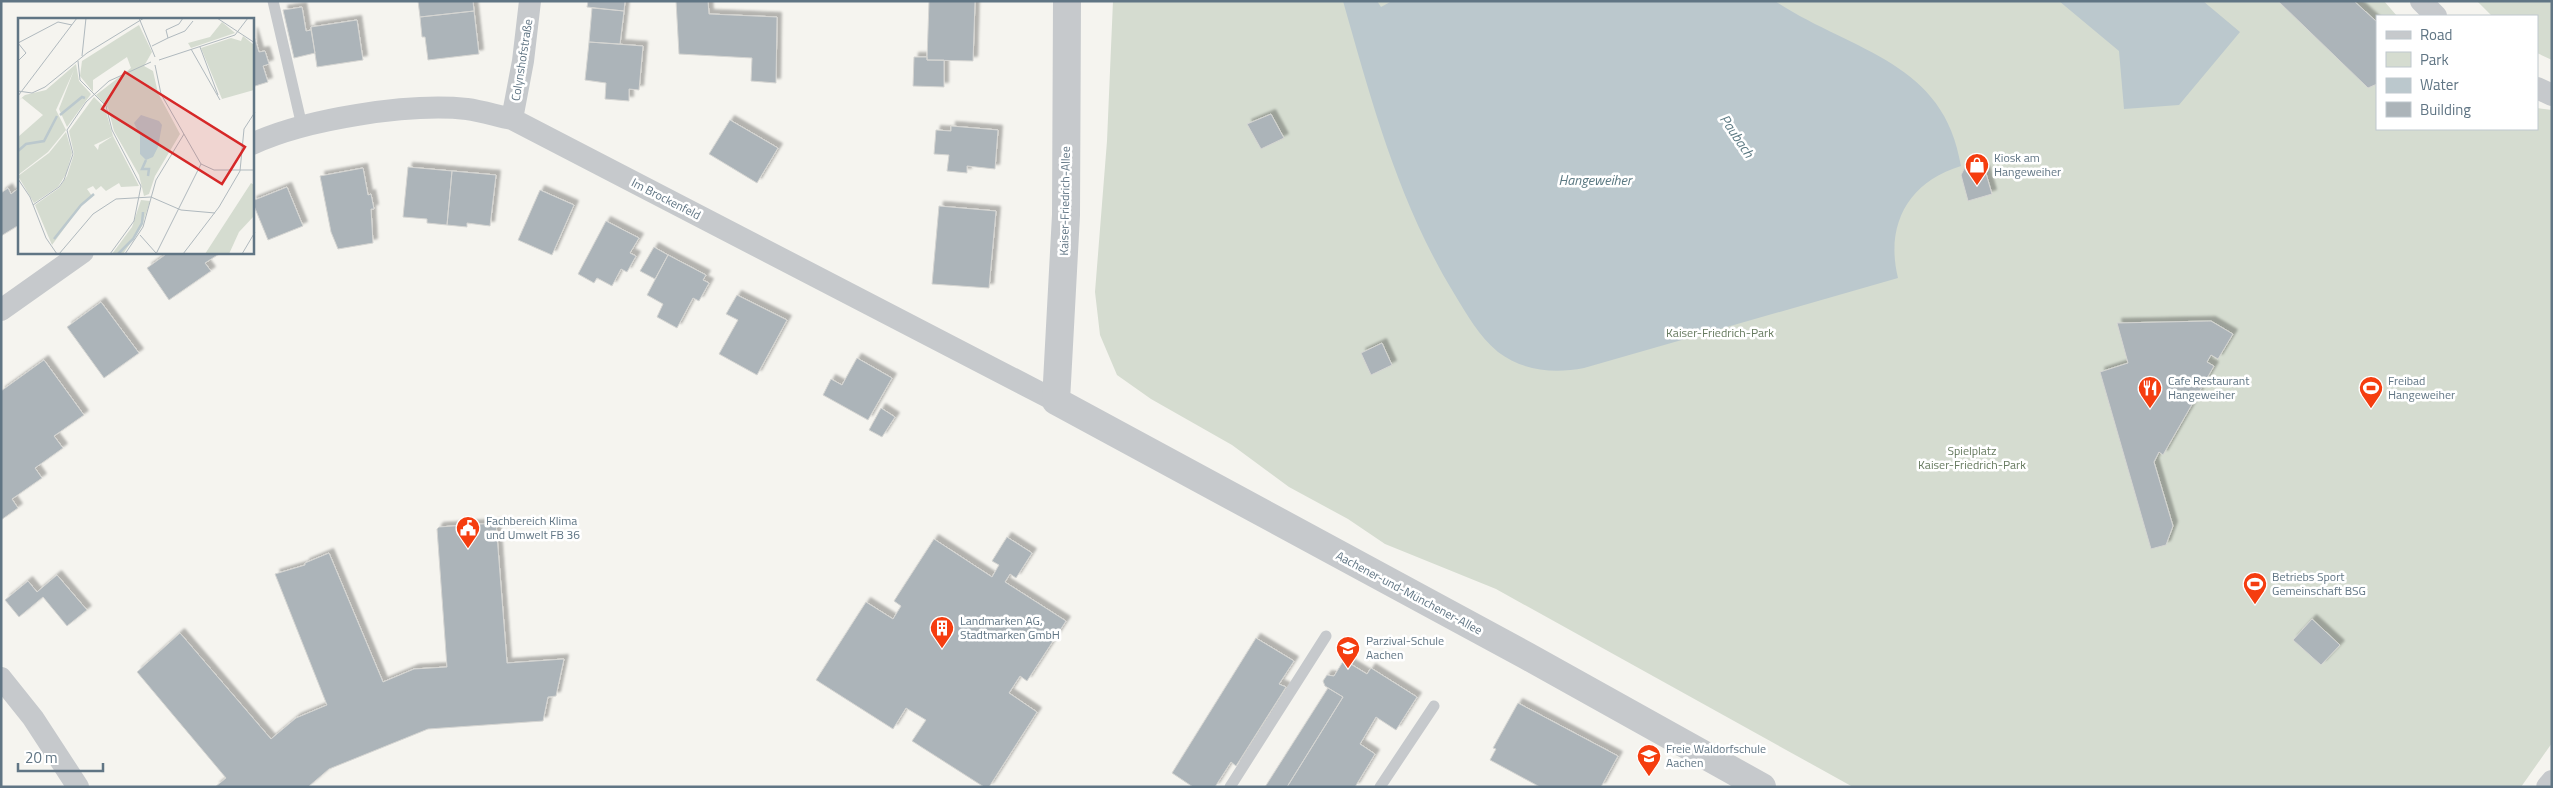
<svg xmlns="http://www.w3.org/2000/svg" width="2553" height="788" viewBox="0 0 2553 788" font-family="'Titillium Web',sans-serif">
<style>
.green{fill:#d5dcd0}
.water{fill:#bbc8cd}
.building{fill:#acb4b9;stroke:#d5d5d2;filter:url(#shadow)}
.lines{fill:none;stroke-linecap:round;stroke-linejoin:round}
.service{stroke:#c6c9cc;stroke-width:11}
.minor{stroke:#c6c9cc;stroke-width:22}
.tertiary{stroke:#c6c9cc;stroke-width:28}
.labels{text-anchor:middle;stroke-width:5;stroke-linejoin:round;paint-order:stroke}
.street-label{font-size:12px;fill:#607584;stroke:#fff}
.poi-label{font-size:12px;fill:#607584;stroke:#fff;text-anchor:start}
.park-label{font-size:12px;fill:#667a5f;stroke:#fff}
.water-label{font-size:14px;font-style:italic;fill:#5b7982;stroke:#fff}
.inset-river{fill:none;stroke:#bbc8cd;stroke-width:2.5}
.inset-road{fill:none;stroke:#b0b9be;stroke-width:1}
.view{fill:#d62828;fill-opacity:0.15;stroke:#d62828;stroke-width:2.5}
.inset-edge{fill:none;stroke:#607584;stroke-width:2.5}
</style>
<defs>
<filter id="shadow"><feDropShadow dx="4.5" dy="-4.5" stdDeviation="1" flood-color="#0004"/></filter>
</defs>
<rect width="100%" height="100%" fill="#f5f4ef"/>
<path class="green" d="M 1113,1 L 2384,1 L 2397,16 L 2377,16 L 2377,129 L 2537,129 L 2537,108 L 2552,110 L 2552,743 L 2521,787 L 1853,787 L 1496,589 L 1385,544 L 1348,519 L 1289,487 L 1232,445 L 1151,399 L 1117,375 L 1100,335 L 1095,292 L 1107,141 Z
M 2477,1 L 2552,1 L 2552,60 L 2537,53 L 2537,16 L 2492,16 Z"/>
<path class="water" d="M 1343,1 L 1377,1 L 1381,7 L 1392,1 L 1775,1 C 1852,52 1944,60 1961,166 C 1908,182 1885,225 1898,278 L 1584,368 C 1554,374 1523,371 1498,352 C 1479,336 1467,315 1455,295 C 1399,204 1372,103 1343,1 Z
M 2059,1 L 2203,1 L 2240,32 L 2179,105 L 2124,109 L 2119,51 Z"/>
<path class="building" d="M 418,1 L 473,1 L 474,11 L 420,17 Z
M 588,1 L 625,1 L 624,11 L 587,7 Z
M 676,1 L 708,1 L 709,14 L 777,17 L 776,83 L 751,81 L 752,58 L 679,54 Z
M 929,1 L 975,1 L 973,61 L 927,60 Z
M 2278,1 L 2354,1 L 2377,22 L 2377,84 L 2368,88 Z
M 302,7 L 306,31 L 311,30 L 315,53 L 294,58 L 283,10 Z
M 592,8 L 624,11 L 620,44 L 589,42 Z
M 474,11 L 479,54 L 428,60 L 425,37 L 422,37 L 420,17 Z
M 357,20 L 363,60 L 317,67 L 311,27 Z
M 253,32 L 259,52 L 265,51 L 269,64 L 263,66 L 268,82 L 252,87 Z
M 589,42 L 643,46 L 639,90 L 629,89 L 629,101 L 605,99 L 606,83 L 585,80 Z
M 914,57 L 927,57 L 927,60 L 944,60 L 944,87 L 913,86 Z
M 1271,114 L 1284,138 L 1261,149 L 1247,124 Z
M 730,120 L 778,148 L 757,183 L 709,154 Z
M 951,126 L 998,130 L 995,169 L 967,166 L 967,173 L 947,171 L 949,155 L 934,154 L 936,130 L 951,131 Z
M 408,167 L 452,171 L 447,225 L 427,223 L 427,219 L 403,217 Z
M 1969,167 L 1976,173 L 1985,170 L 1992,194 L 1968,201 L 1961,175 L 1964,169 Z
M 363,168 L 368,195 L 371,194 L 374,209 L 371,209 L 373,243 L 338,249 L 331,232 L 320,176 Z
M 452,171 L 496,175 L 490,226 L 467,223 L 467,227 L 447,225 Z
M 287,187 L 303,226 L 268,240 L 252,201 Z
M 8,188 L 11,194 L 19,188 L 19,225 L 1,236 L 1,193 Z
M 540,190 L 574,205 L 552,255 L 518,240 Z
M 939,206 L 996,211 L 989,288 L 932,284 Z
M 606,221 L 639,238 L 630,253 L 636,256 L 627,272 L 621,269 L 612,286 L 597,278 L 594,283 L 578,274 Z
M 654,247 L 668,255 L 655,279 L 640,271 Z
M 169,252 L 219,252 L 219,254 L 205,263 L 211,271 L 169,300 L 147,268 Z
M 668,255 L 706,275 L 703,280 L 709,283 L 699,301 L 693,298 L 677,328 L 657,317 L 663,304 L 647,295 Z
M 737,295 L 787,320 L 757,375 L 719,354 L 738,320 L 726,314 Z
M 101,302 L 139,353 L 104,378 L 67,327 Z
M 2211,321 L 2233,334 L 2218,359 L 2211,355 L 2207,362 L 2214,366 L 2163,455 L 2159,452 L 2154,462 L 2173,526 L 2166,545 L 2151,549 L 2100,372 L 2128,363 L 2117,323 Z
M 1382,343 L 1392,365 L 1371,375 L 1361,353 Z
M 857,358 L 892,378 L 868,420 L 823,395 L 831,379 L 842,385 Z
M 44,360 L 84,415 L 54,436 L 63,448 L 35,468 L 42,478 L 12,499 L 18,508 L 1,520 L 1,391 Z
M 881,408 L 895,417 L 882,437 L 869,430 Z
M 496,523 L 507,663 L 564,659 L 556,696 L 548,697 L 543,721 L 428,729 L 329,769 L 308,787 L 215,787 L 226,778 L 137,672 L 180,633 L 271,739 L 296,718 L 327,705 L 275,574 L 305,565 L 305,563 L 329,553 L 383,682 L 414,669 L 447,667 L 437,529 L 439,527 Z
M 1007,537 L 1032,553 L 1016,578 L 1010,574 L 1005,582 L 1066,621 L 1027,681 L 1020,676 L 1009,693 L 1037,712 L 989,787 L 984,787 L 912,741 L 926,720 L 906,708 L 893,729 L 816,680 L 866,602 L 893,619 L 901,606 L 894,601 L 934,539 L 992,577 L 999,565 L 992,561 Z
M 57,575 L 87,610 L 67,626 L 43,597 L 19,617 L 5,600 L 28,581 L 37,592 Z
M 2312,619 L 2340,645 L 2321,665 L 2293,640 Z
M 1256,638 L 1294,661 L 1279,684 L 1286,687 L 1236,766 L 1231,762 L 1215,787 L 1193,787 L 1172,773 Z
M 1344,660 L 1367,674 L 1371,668 L 1417,697 L 1396,730 L 1376,717 L 1360,744 L 1375,754 L 1355,787 L 1287,787 L 1343,697 L 1325,686 L 1323,681 L 1327,675 L 1334,676 Z
M 1328,688 L 1343,697 L 1287,787 L 1265,787 Z
M 1518,703 L 1618,756 L 1601,787 L 1540,787 L 1490,760 L 1496,749 L 1493,748 Z"/>
<g class="lines">
<path class="service" d="M 273,1 L 302,126
M 1230,787 L 1326,636
M 1380,787 L 1434,706"/>
<path class="minor" d="M 2421,1 L 2436,16
M 2537,88 L 2552,95
M 512,119 L 523,61 L 530,1
M 252,144 C 306,119 408,103 467,109 C 482,111 497,116 512,119 L 1056,401
M 1,310 L 83,252
M 1,678 L 33,718 L 78,787
M 2547,787 L 2552,781"/>
<path class="tertiary" d="M 1067,1 L 1066,215 L 1056,401 L 1527,656 L 1762,787"/>
</g>
<defs>
<g id="shop-pin" transform="scale(1.25)"><path d="M0 17L-7.5 6A9.5 9.5 0 1 1 7.5 6Z" fill="#f53d0f" stroke="#fff"/><path d="M-5-2.5h2.3a2.7 3.5 0 0 1 5.4 0H5L5.5 6h-11ZM-1.5-2.5h3a1.5 2.3 0 0 0-3 0Z" fill="#fff"/></g>
<g id="restaurant-pin" transform="scale(1.25)"><path d="M0 17L-7.5 6A9.5 9.5 0 1 1 7.5 6Z" fill="#f53d0f" stroke="#fff"/><path d="M-5-6h1v4h1v-4h1v4h1v-4h1v5L-1.5 .5V6h-2V.5L-5-1ZM5-6V6H3V1.5H1.5Q1.5-4 5-6Z" fill="#fff"/></g>
<g id="stadium-pin" transform="scale(1.25)"><path d="M0 17L-7.5 6A9.5 9.5 0 1 1 7.5 6Z" fill="#f53d0f" stroke="#fff"/><path d="M0-5a6.5 5 0 1 0 0 10a6.5 5 0 1 0 0-10ZM-3.5-1.8h7v3.6h-7Z" fill="#fff"/></g>
<g id="civic-pin" transform="scale(1.25)"><path d="M0 17L-7.5 6A9.5 9.5 0 1 1 7.5 6Z" fill="#f53d0f" stroke="#fff"/><path d="M-.6-6.5H3V-4.5H.6V-3L4-1V1h2V6H-6V1h2V-1L-.6-3ZM-1.2 2.5V6h2.4V2.5Z" fill="#fff"/></g>
<g id="building-pin" transform="scale(1.25)"><path d="M0 17L-7.5 6A9.5 9.5 0 1 1 7.5 6Z" fill="#f53d0f" stroke="#fff"/><path d="M-4-6H4V6H1V3H-1V6H-4ZM-2.5-4.3h1.7v1.8h-1.7ZM.8-4.3h1.7v1.8H.8ZM-2.5-1h1.7V.8h-1.7ZM.8-1h1.7V.8H.8Z" fill="#fff"/></g>
<g id="school-pin" transform="scale(1.25)"><path d="M0 17L-7.5 6A9.5 9.5 0 1 1 7.5 6Z" fill="#f53d0f" stroke="#fff"/><path d="M0-5L7-2L0 1L-7-2ZM-4 1L0 2.5L4 1V4Q0 6-4 4Z" fill="#fff"/></g>
</defs>
<g fill-rule="evenodd">
<use href="#shop-pin" x="1977" y="165"/>
<use href="#restaurant-pin" x="2150" y="388"/>
<use href="#stadium-pin" x="2371" y="388"/>
<use href="#civic-pin" x="468" y="528"/>
<use href="#stadium-pin" x="2255" y="584"/>
<use href="#building-pin" x="942" y="628"/>
<use href="#school-pin" x="1348" y="648"/>
<use href="#school-pin" x="1649" y="756"/>
</g>
<g class="labels">
<g class="street-label">
<text transform="translate(522 60) rotate(-81)" y="4">Colynshofstraße</text>
<text transform="translate(666 199) rotate(27)" y="4">Im Brockenfeld</text>
<text transform="translate(1065 201) rotate(-89)" y="4">Kaiser-Friedrich-Allee</text>
<text transform="translate(1409 593) rotate(28)" y="4">Aachener-und-Münchener-Allee</text>
</g>
<g class="poi-label">
<text x="1994" y="162">Kiosk am<tspan x="1994" dy="14">Hangeweiher</tspan></text>
<text x="2168" y="385">Cafe Restaurant<tspan x="2168" dy="14">Hangeweiher</tspan></text>
<text x="2388" y="385">Freibad<tspan x="2388" dy="14">Hangeweiher</tspan></text>
<text x="486" y="525">Fachbereich Klima<tspan x="486" dy="14">und Umwelt FB 36</tspan></text>
<text x="2272" y="581">Betriebs Sport<tspan x="2272" dy="14">Gemeinschaft BSG</tspan></text>
<text x="960" y="625">Landmarken AG,<tspan x="960" dy="14">Stadtmarken GmbH</tspan></text>
<text x="1366" y="645">Parzival-Schule<tspan x="1366" dy="14">Aachen</tspan></text>
<text x="1666" y="753">Freie Waldorfschule<tspan x="1666" dy="14">Aachen</tspan></text>
</g>
<g class="park-label">
<text x="1720" y="337">Kaiser-Friedrich-Park</text>
<text x="1972" y="455">Spielplatz<tspan x="1972" dy="14">Kaiser-Friedrich-Park</tspan></text>
</g>
<g class="water-label">
<text transform="translate(1737 136) rotate(56)" y="5">Paubach</text>
<text x="1595" y="185">Hangeweiher</text>
</g>
</g>
<g transform="translate(18 18)">
<rect width="236" height="236" fill="#f5f4ef"/>
<path d="M 204,4 L 217,15 L 173,30 L 170,25 L 192,19 ZM 121,7 L 134,34 L 126,48 L 135,53 L 140,75 L 162,116 L 137,158 L 131,176 L 126,178 L 121,157 L 96,113 L 90,90 L 78,77 L 113,50 L 109,39 L 75,62 L 75,74 L 62,58 L 64,43 ZM 225,18 L 236,27 L 236,72 L 204,81 L 183,30 L 213,20 L 223,23 ZM 58,46 L 61,63 L 73,76 L 49,109 L 41,91 L 56,52 L 38,92 L 48,112 L 30,134 L 0,157 L 0,119 L 25,97 L 4,80 L 0,83 L 7,77 L 28,72 ZM 76,79 L 87,90 L 95,118 L 76,127 L 80,132 L 81,127 L 95,118 L 121,168 L 103,169 L 101,165 L 88,173 L 83,168 L 78,172 L 75,168 L 69,171 L 74,178 L 64,186 L 34,227 L 17,187 L 41,170 L 49,158 L 56,136 L 51,113 ZM 48,114 L 54,135 L 48,156 L 40,169 L 16,185 L 0,158 L 31,135 ZM 233,165 L 236,167 L 236,198 L 221,214 L 211,236 L 187,236 ZM 123,182 L 132,183 L 124,208 L 105,236 L 94,236 L 114,209 Z" fill="#d5dcd0"/>
<path d="M 123,97 L 141,103 L 144,107 L 140,129 L 135,139 L 128,142 L 122,136 L 122,117 L 116,105 Z" fill="#bbc8cd"/>
<path class="inset-river" d="M 42,97 L 64,79 L 67,80M 0,133 L 8,126 L 26,123 L 39,98M 128,142 L 124,151 L 131,151 L 130,158M 36,221 L 63,187 L 76,176M 100,236 L 115,221 L 124,205 L 125,194"/>
<path class="inset-road" d="M 121,0 L 137,39M 199,0 L 237,25M 150,20 L 167,13 L 175,3M 0,25 L 40,4 L 54,7M 134,28 L 150,20 L 148,12 L 161,6 L 165,0M 182,29 L 200,77M 173,31 L 202,82M 64,38 L 68,0M 141,42 L 217,17 L 230,0M 0,43 L 8,35 L 0,25M 60,43 L 62,62 L 88,88 L 94,112 L 123,168 L 116,203 L 92,236M 137,47 L 143,76 L 183,146 L 196,152 L 237,152M 0,73 L 14,75 L 27,69 L 69,35 L 126,0M 0,78 L 59,0M 0,161 L 12,179 L 28,220 L 39,236M 15,187 L 41,169 L 46,162 L 55,136 L 49,112 L 68,84 L 91,63 L 133,44M 122,217 L 138,235M 41,236 L 75,196 L 98,181 L 133,179 L 163,192 L 197,195M 107,236 L 125,209 L 138,162 L 166,116M 138,236 L 183,146M 165,236 L 201,189 L 222,153 L 226,111 L 237,94M 224,236 L 237,214"/>
<path class="view" d="M 107,54 L 227,129 L 204,166 L 84,91 Z"/>
<rect width="236" height="236" class="inset-edge"/>
</g>
<rect width="2553" height="788" fill="none" stroke="#607584" stroke-width="5"/>
<rect x="2376" y="15" width="162" height="115" fill="#ffffff" stroke="#bfc8ce"/>
<rect x="2386" y="31" width="25" height="8" fill="#c6c9cc" stroke="#bfc8ce"/>
<text x="2420" y="40" font-size="15" fill="#607584">Road</text>
<rect x="2386" y="52" width="25" height="15" fill="#d5dcd0" stroke="#bfc8ce"/>
<text x="2420" y="65" font-size="15" fill="#607584">Park</text>
<rect x="2386" y="78" width="25" height="15" fill="#bbc8cd" stroke="#bfc8ce"/>
<text x="2420" y="90" font-size="15" fill="#607584">Water</text>
<rect x="2386" y="102" width="25" height="15" fill="#acb4b9" stroke="#bfc8ce"/>
<text x="2420" y="115" font-size="15" fill="#607584">Building</text>
<path d="M18 763v8h85v-8" fill="none" stroke="#607584" stroke-width="2.5"/>
<text x="25" y="763" font-size="15" fill="#607584" stroke="#ffffff" stroke-width="4" paint-order="stroke">20 m</text>
</svg>
